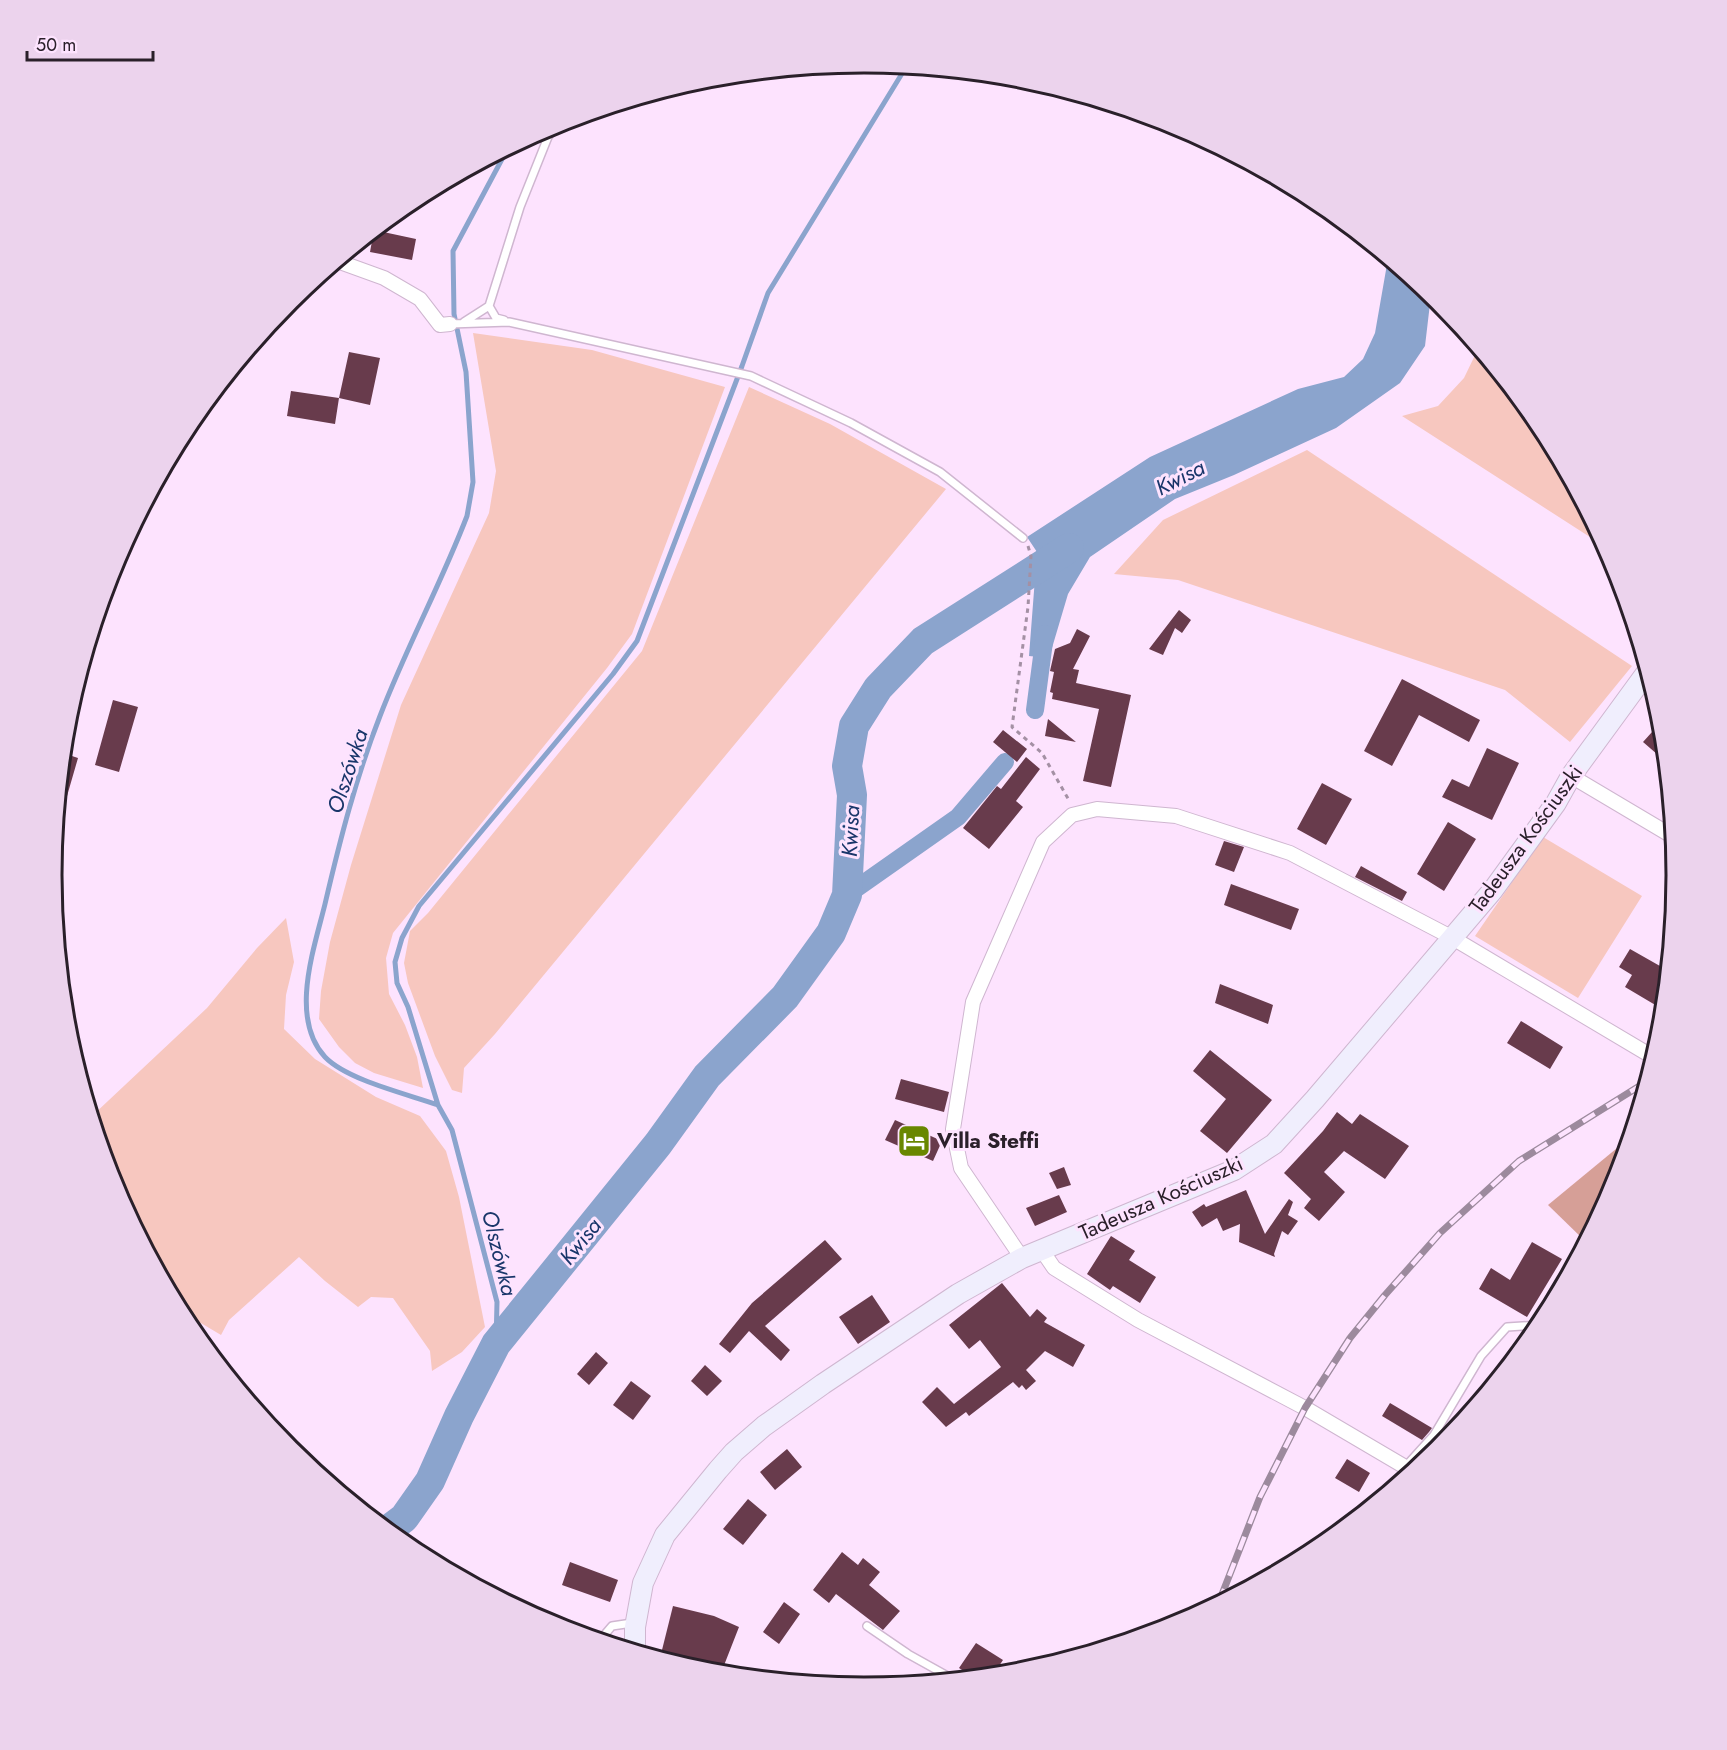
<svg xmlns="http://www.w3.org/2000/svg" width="1727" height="1750" viewBox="0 0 1727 1750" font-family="Jost,sans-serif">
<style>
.green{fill:#f7c7bf}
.forest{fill:#d69f97}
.water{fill:#8ba4cd}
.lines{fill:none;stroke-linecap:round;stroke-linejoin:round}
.stream{stroke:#8ba4cd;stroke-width:5}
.canal{stroke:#8ba4cd;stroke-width:18}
.river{stroke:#8ba4cd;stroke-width:30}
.building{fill:#683b4c}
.lane-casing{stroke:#cfb6d0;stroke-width:10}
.street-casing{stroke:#cfb6d0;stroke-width:16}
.secondary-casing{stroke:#cfb6d0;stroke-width:22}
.path{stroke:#a490a4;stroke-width:3;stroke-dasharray:4.5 4.5;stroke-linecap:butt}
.lane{stroke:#fff;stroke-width:7}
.street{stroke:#fff;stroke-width:14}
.secondary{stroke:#f0eefd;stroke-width:20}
.rail-casing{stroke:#9c8a9d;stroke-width:7}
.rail{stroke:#fde3fe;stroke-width:4.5;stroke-dasharray:14;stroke-linecap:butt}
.labels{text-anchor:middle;stroke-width:6;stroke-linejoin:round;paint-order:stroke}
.street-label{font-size:21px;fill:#2a202a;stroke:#fde3fe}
.poi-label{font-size:21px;font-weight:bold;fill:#2a202a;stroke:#fde3fe;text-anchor:start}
.water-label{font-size:22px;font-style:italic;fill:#19366a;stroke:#fde3fe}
.rim{fill:none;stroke:#2a202a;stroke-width:3}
</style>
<rect width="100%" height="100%" fill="#fde3fe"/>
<path class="green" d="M 473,333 L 592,350 L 725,387 L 632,634 L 607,668 L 393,933 L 386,958 L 389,994 L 405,1025 L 417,1057 L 423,1088 L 374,1073 L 355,1063 L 339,1047 L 319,1019 L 321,991 L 330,942 L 351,865 L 401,705 L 489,513 L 496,471 Z
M 1478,349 L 1539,424 L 1600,538 L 1593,539 L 1402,416 L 1438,406 L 1464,378 Z
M 749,387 L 830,424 L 946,489 L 495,1034 L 464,1068 L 462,1093 L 452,1090 L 435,1056 L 408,983 L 404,963 L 410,931 L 428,913 L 642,651 Z
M 1307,450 L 1632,666 L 1570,742 L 1505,690 L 1178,580 L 1114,574 L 1163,520 Z
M 1543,837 L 1642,896 L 1578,998 L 1475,936 Z
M 286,918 L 294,962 L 286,995 L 284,1029 L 315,1059 L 376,1097 L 420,1116 L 446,1151 L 459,1197 L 485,1327 L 462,1352 L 432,1371 L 430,1351 L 393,1298 L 371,1297 L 358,1307 L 325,1281 L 299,1257 L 229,1320 L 221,1335 L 179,1310 L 113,1186 L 92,1116 L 207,1008 L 257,948 Z"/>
<path class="forest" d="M 1628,1139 L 1614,1186 L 1585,1241 L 1548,1205 Z"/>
<path class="water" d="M 1385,257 L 1431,295 L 1425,346 L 1400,383 L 1336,428 L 1234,475 L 1175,499 L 1090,557 L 1068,594 L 1049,658 L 1029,656 L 1037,552 L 1027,537 L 1150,457 L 1298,389 L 1344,377 L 1363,359 L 1375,333 L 1386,270 Z"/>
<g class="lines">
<path class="stream" d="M 438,1105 L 408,1007 L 397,983 L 395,962 L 402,938 L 419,906 L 613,674 L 637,641 L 742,366 L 768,293 L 906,67
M 496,1344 L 497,1302 L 452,1130 L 438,1105 C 407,1094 347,1080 325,1057 C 289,1018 314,949 325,904 C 340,840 356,777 380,716 C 406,648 441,584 467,516 L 473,482 L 466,372 L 454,314 L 453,251 L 508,148"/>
<path class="canal" d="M 1035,710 L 1045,634
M 847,895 L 958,817 L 1005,762"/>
<path class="river" d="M 388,1530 L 404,1518 L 430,1481 L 459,1416 L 496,1344 L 658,1144 L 707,1076 L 785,997 L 831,933 L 847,895 L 852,795 L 847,766 L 854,726 L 878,688 L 923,641 L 1069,548"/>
</g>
<path class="building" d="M 374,230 L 416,239 L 412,260 L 370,252 Z
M 349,352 L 380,358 L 370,405 L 339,398 Z
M 291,391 L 339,398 L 335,424 L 287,416 Z
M 1179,610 L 1191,620 L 1182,633 L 1175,628 L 1163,655 L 1149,649 Z
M 1077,629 L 1090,636 L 1073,669 L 1079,670 L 1076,683 L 1131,695 L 1111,787 L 1083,781 L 1099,709 L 1052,699 L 1053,693 L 1050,692 L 1054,672 L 1050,671 L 1055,649 L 1070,643 Z
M 1402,679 L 1480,720 L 1469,742 L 1419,715 L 1392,766 L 1364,751 Z
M 113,700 L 138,707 L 119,772 L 95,765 Z
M 1048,719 L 1076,742 L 1045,736 Z
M 1661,722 L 1661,724 L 1665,761 L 1643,742 Z
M 1003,730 L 1027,749 L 1017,762 L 993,742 Z
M 1487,748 L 1519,763 L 1492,820 L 1442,797 L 1452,779 L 1469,787 Z
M 63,753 L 78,758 L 65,803 L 58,802 Z
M 1026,757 L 1040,769 L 1016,801 L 1023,807 L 989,849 L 963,828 L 997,786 L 1001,789 Z
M 1322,783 L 1352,799 L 1326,845 L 1297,829 Z
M 1448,822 L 1476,839 L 1444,891 L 1417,874 Z
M 1224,841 L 1244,847 L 1234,872 L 1215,865 Z
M 1361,866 L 1407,892 L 1402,901 L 1355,877 Z
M 1231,884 L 1299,909 L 1291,930 L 1224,905 Z
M 1630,949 L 1667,970 L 1664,993 L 1657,1006 L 1625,987 L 1632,975 L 1619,967 Z
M 1220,984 L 1273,1005 L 1268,1024 L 1215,1003 Z
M 1521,1021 L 1563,1047 L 1550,1069 L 1507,1043 Z
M 1210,1050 L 1272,1100 L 1227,1153 L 1200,1131 L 1226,1099 L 1193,1071 Z
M 901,1079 L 949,1092 L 944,1112 L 895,1099 Z
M 1337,1112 L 1352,1124 L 1360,1114 L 1409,1146 L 1385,1179 L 1344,1151 L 1324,1172 L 1345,1192 L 1319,1221 L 1304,1208 L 1311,1199 L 1284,1173 L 1323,1131 Z
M 895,1120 L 942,1141 L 933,1161 L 885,1140 Z
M 1064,1167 L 1071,1185 L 1057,1189 L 1049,1173 Z
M 1246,1190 L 1265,1234 L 1289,1199 L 1293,1202 L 1288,1215 L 1298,1221 L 1288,1235 L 1282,1231 L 1274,1254 L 1275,1257 L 1239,1242 L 1240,1224 L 1223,1231 L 1217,1218 L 1202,1227 L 1192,1212 L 1204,1204 L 1206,1207 Z
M 1059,1195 L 1067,1212 L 1035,1226 L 1026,1208 Z
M 1111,1236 L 1135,1251 L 1129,1260 L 1156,1277 L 1140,1303 L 1113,1286 L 1110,1290 L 1087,1274 Z
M 825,1240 L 842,1259 L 765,1326 L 790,1350 L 781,1361 L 749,1331 L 730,1353 L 719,1344 L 752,1303 Z
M 1532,1242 L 1562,1259 L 1527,1317 L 1479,1289 L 1491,1268 L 1510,1280 Z
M 1002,1283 L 1030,1317 L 1037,1309 L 1047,1318 L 1044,1322 L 1085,1345 L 1073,1367 L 1045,1351 L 1026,1370 L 1036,1381 L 1026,1390 L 1022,1385 L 1019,1388 L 1013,1382 L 969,1416 L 966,1412 L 946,1427 L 922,1402 L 937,1387 L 954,1404 L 1001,1367 L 980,1340 L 969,1349 L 949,1325 Z
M 872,1295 L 890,1322 L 858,1344 L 839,1317 Z
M 596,1352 L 608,1363 L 589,1385 L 577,1374 Z
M 705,1365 L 722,1381 L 707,1396 L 691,1381 Z
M 631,1381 L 651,1396 L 633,1420 L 613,1405 Z
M 1390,1403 L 1432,1428 L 1429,1432 L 1422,1440 L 1382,1416 Z
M 787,1449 L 802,1467 L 775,1490 L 760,1472 Z
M 1347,1459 L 1370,1473 L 1359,1492 L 1335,1478 Z
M 748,1499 L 767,1515 L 743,1545 L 723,1529 Z
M 842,1552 L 858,1565 L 863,1558 L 880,1572 L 869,1585 L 900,1611 L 883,1630 L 836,1594 L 829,1603 L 813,1590 Z
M 570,1562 L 618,1580 L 610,1602 L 562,1585 Z
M 784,1602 L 800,1614 L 779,1644 L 763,1632 Z
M 673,1606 L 714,1616 L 739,1627 L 721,1673 L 705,1672 L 697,1669 L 697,1668 L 660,1658 Z
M 976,1643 L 1003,1660 L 993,1675 L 973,1677 L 959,1668 Z"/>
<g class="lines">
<g class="lane-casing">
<path id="lane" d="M 489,306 L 496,318 L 504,320
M 464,322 L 489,306 L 520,207 L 548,137 L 557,123
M 450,324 L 509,322 L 751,376 L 851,423 L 940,472 L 1023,538
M 1405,1467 L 1434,1435 L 1481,1356 L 1507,1327 L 1540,1325
M 867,1626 L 908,1654 L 953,1679
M 600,1640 L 612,1626 L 632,1623"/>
</g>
<g class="street-casing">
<path id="street" d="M 337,261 L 384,278 L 420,299 L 440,325 L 450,324
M 1571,776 L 1672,836
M 1041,1249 L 1054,1268 L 1138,1320 L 1305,1408 L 1412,1471
M 1022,1258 L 961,1168 L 953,1129 L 973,1002 L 1043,842 L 1072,815 L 1097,809 L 1176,816 L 1290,853 L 1451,937 L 1653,1057"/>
</g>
<g class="secondary-casing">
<path id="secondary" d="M 635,1651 L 635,1627 L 643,1583 L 665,1535 L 718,1470 L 734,1452 L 764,1426 L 823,1384 L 958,1294 L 1022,1258 L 1234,1170 L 1274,1144 L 1315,1099 L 1493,890 L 1556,803 L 1571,776 L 1647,672"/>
</g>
<path class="path" d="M 1028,546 L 1031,556 L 1028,607 L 1012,727 L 1042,753 L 1070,802"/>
<use href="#lane" class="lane"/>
<use href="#street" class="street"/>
<use href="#secondary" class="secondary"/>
<g class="rail-casing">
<path id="rail" d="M 1219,1602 L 1260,1497 L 1305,1408 L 1350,1338 L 1385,1295 L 1440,1233 L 1519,1161 L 1646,1082"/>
</g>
<use href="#rail" class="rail"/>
</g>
<defs>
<g id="hotel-square" transform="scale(1.725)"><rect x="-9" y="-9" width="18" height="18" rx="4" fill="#698700" stroke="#fde3fe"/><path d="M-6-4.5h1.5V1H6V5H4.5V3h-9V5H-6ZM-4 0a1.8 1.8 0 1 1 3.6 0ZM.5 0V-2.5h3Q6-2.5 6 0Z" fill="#fff"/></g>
</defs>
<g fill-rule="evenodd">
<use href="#hotel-square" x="914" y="1141"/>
</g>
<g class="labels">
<g class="street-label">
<text transform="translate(1526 839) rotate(-54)" y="7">Tadeusza Kościuszki</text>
<text transform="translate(1161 1198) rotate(-24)" y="7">Tadeusza Kościuszki</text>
</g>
<g class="poi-label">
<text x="937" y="1148">Villa Steffi</text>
</g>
<g class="water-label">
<text transform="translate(1180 477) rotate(-27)" y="8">Kwisa</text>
<text transform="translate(347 771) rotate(-72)" y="8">Olszówka</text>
<text transform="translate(850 831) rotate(-87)" y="8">Kwisa</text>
<text transform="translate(580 1241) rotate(-51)" y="8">Kwisa</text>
<text transform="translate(500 1253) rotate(76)" y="8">Olszówka</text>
</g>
</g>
<path d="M0 0H1727V1750H0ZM62 875a802 802 0 1 1 1604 0a802 802 0 1 1-1604 0Z" fill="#ecd3ed" fill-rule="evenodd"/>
<path class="rim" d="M62 875a802 802 0 1 1 1604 0a802 802 0 1 1-1604 0Z"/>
<path d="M27 51v9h126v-9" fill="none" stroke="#2a202a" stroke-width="3"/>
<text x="36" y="51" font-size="18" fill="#2a202a" stroke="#fde3fe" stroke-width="4.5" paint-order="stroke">50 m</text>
</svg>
